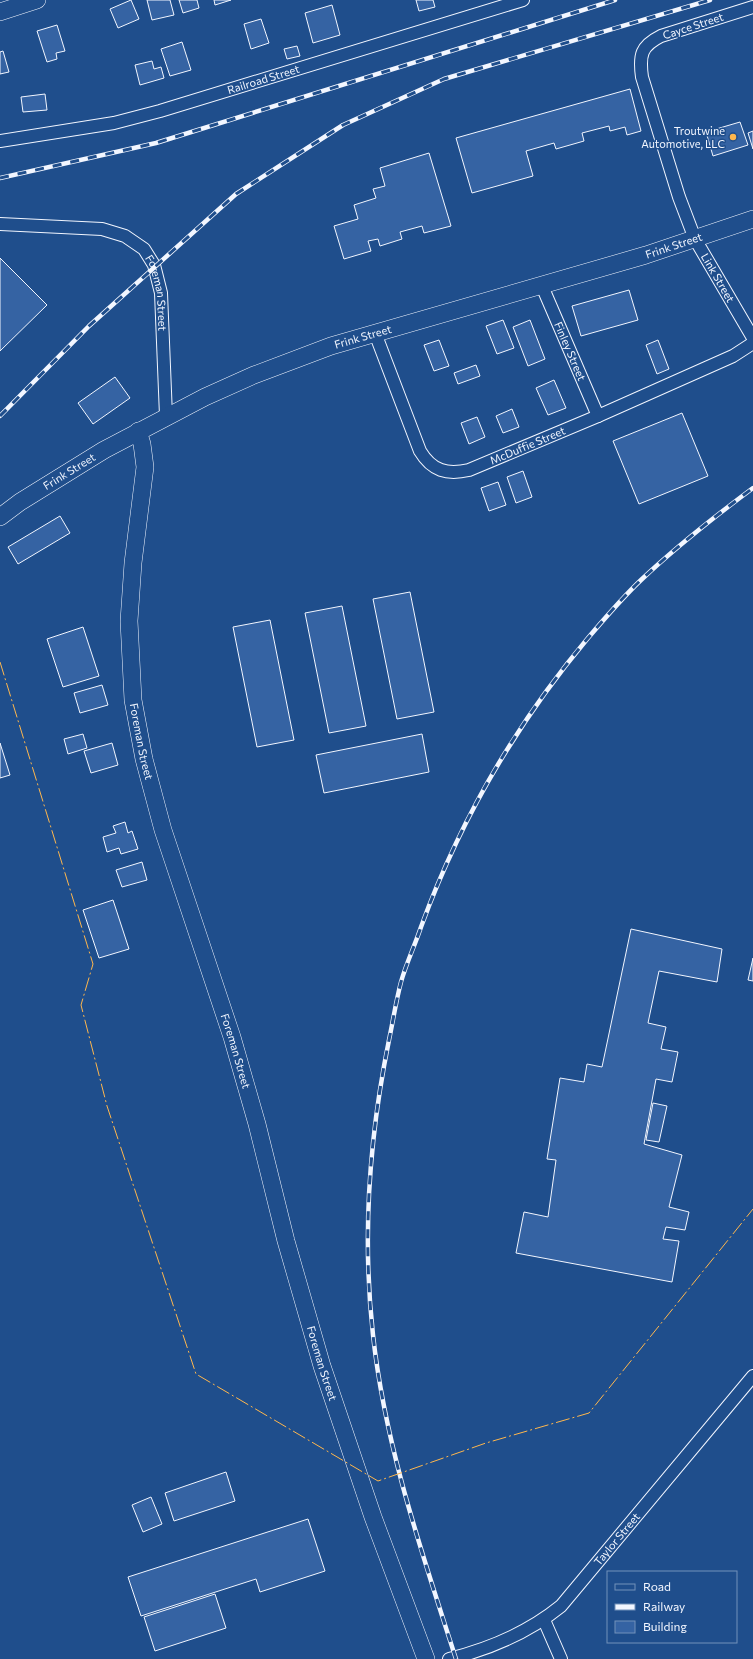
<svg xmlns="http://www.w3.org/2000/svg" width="753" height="1659" viewBox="0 0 753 1659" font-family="Commissioner,sans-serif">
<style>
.building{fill:#3563a3;stroke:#f2f6ff}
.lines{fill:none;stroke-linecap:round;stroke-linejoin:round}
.street-casing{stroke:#f2f6ff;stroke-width:14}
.secondary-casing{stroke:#f2f6ff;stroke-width:18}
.street{stroke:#1f4e8c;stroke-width:12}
.secondary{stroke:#1f4e8c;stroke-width:17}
.rail-casing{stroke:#f2f6ff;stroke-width:4.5}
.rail{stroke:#1f4e8c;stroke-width:3;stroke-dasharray:9;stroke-linecap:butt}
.power{stroke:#ffb74d;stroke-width:1;stroke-dasharray:14 3 2 3;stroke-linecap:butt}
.poi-dot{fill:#ffb74d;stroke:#1f4e8c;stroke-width:1.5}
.labels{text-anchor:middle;stroke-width:3;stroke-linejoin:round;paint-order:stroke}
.street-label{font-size:11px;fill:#f2f6ff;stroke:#1f4e8c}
.poi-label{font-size:11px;fill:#f2f6ff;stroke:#1f4e8c;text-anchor:end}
</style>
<rect width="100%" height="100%" fill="#1f4e8c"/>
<path class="building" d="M 131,0 L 139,19 L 118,28 L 110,9 Z
M 147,0 L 170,0 L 174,15 L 152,20 Z
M 179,0 L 197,0 L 199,8 L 183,13 Z
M 214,0 L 231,0 L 215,5 Z
M 416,0 L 433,0 L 435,7 L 419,11 Z
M 332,5 L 340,35 L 313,43 L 305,13 Z
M 261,19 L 269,43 L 251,49 L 244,24 Z
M 57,25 L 65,51 L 56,53 L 57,59 L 47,62 L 37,31 Z
M 182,42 L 191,70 L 170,76 L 161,49 Z
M 297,46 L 300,56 L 287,59 L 284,49 Z
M 3,51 L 9,72 L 0,74 L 0,52 Z
M 152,61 L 154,69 L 161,67 L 164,78 L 140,85 L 135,65 Z
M 630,89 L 641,131 L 627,135 L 625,127 L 610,131 L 609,126 L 582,133 L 584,141 L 556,149 L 554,143 L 526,151 L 533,176 L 472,193 L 456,138 Z
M 45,94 L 47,110 L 23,112 L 21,97 Z
M 740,122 L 748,145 L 713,156 L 706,132 Z
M 753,131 L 753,149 L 748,133 Z
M 429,153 L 451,226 L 424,233 L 422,226 L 400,232 L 402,239 L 380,246 L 378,239 L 368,241 L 371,251 L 344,259 L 334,226 L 358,219 L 354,205 L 376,198 L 373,189 L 385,186 L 380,168 Z
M 0,258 L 47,305 L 0,351 Z
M 629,290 L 638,320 L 581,336 L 572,306 Z
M 503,320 L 514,348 L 497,354 L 486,326 Z
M 530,320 L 545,359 L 528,366 L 513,327 Z
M 439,340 L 449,366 L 434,371 L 424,345 Z
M 658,340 L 669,369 L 657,374 L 646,345 Z
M 476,365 L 480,376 L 458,384 L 454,373 Z
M 115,377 L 130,398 L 93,424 L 78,403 Z
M 554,380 L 566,408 L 548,415 L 536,388 Z
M 512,409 L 519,427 L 503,433 L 496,416 Z
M 682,413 L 708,476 L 639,504 L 613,441 Z
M 477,417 L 485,437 L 469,444 L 461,423 Z
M 523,471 L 532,497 L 516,503 L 507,477 Z
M 498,482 L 506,505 L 489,511 L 481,488 Z
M 60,516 L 70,533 L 18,564 L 8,547 Z
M 410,592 L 434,712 L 397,719 L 373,599 Z
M 342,606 L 366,726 L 329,733 L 305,613 Z
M 270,620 L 294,740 L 257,747 L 233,627 Z
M 83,627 L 99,676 L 63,687 L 47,639 Z
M 102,685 L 108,705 L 80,713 L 74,693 Z
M 83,734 L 87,748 L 68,754 L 64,739 Z
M 422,734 L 429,772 L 324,793 L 316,755 Z
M 0,743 L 10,775 L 0,778 Z
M 112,743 L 118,765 L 91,773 L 84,751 Z
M 125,822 L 128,833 L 132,831 L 138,849 L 121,854 L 119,848 L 107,852 L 103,837 L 116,833 L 113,826 Z
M 142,862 L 147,880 L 122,887 L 116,870 Z
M 113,900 L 129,949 L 99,958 L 83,910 Z
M 631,929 L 722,949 L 717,982 L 659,971 L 648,1023 L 666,1027 L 661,1049 L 678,1052 L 672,1082 L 656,1079 L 644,1144 L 682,1155 L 669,1207 L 689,1212 L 685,1230 L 666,1227 L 663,1239 L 679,1241 L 672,1282 L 516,1253 L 524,1212 L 548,1217 L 556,1160 L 547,1159 L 560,1078 L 584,1082 L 587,1064 L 602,1067 Z
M 753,958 L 753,981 L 748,980 Z
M 653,1103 L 667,1106 L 659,1142 L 646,1140 Z
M 226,1472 L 235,1501 L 174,1521 L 165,1493 Z
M 151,1497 L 162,1524 L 143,1532 L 132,1505 Z
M 308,1519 L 325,1571 L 260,1592 L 256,1579 L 141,1616 L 128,1577 Z
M 215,1594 L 226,1628 L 155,1651 L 144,1617 Z"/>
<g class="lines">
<g class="street-casing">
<g id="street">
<path id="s1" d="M 753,7 L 661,36 C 641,46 639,55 642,77 L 679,197 L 695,239 L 753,338"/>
<path id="s2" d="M 0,141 L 114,123 L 160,111 L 523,0"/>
<path id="s3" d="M 0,224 L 102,229 L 125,236 L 144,249 L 154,265 L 161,293 L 166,416"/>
<path id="s4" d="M 542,286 L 598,416"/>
<path id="s5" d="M 375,333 L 420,451 C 432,471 447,475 469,470 L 598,416 L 733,356 L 753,343"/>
<path d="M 544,1620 L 561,1659"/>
<path id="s6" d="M 449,1659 C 489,1649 529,1632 561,1606 L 753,1376"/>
</g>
</g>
<g class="secondary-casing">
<g id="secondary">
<path d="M 0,12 L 37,0"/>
<path id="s7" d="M 138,431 L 142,444 L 145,467 L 133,563 L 129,621 L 133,700 L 144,759 L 163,830 L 232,1037 L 257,1124 L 286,1241 L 322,1366 L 373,1517 L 426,1659"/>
<path id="s8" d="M 0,517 L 20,502 L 104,450 L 205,397 L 254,375 L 331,346 L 646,255 L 753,219"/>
</g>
</g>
<use href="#street" class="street"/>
<use href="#secondary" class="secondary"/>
<g class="rail-casing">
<path id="rail" d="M 0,178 L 156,143 L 615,0
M 0,416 L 89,326 L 236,194 L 343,125 L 444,79 L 710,0
M 456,1659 C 422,1553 385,1446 373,1335 C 362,1236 369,1138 389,1040 C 393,1021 396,1001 401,982 C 406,964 415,945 421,927 C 460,820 515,725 588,638 C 605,618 622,598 641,580 C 676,547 714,517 753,488"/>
</g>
<use href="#rail" class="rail"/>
<path class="power" d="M 0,662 L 93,964 L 81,1005 L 107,1106 L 196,1374 L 378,1481 L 486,1443 L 589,1413 L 753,1209"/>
</g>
<circle class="poi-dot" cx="733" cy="137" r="4"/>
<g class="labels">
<g class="street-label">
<text transform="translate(693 26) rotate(-18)" y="4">Cayce Street</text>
<text dy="4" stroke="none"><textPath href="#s2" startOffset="271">Railroad Street</textPath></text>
<text dy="4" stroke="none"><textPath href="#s8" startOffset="731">Frink Street</textPath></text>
<text dy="4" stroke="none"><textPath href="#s1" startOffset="362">Link Street</textPath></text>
<text dy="4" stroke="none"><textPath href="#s3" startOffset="196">Foreman Street</textPath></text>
<text dy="4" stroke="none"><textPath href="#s8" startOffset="407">Frink Street</textPath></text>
<text dy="4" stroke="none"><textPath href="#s4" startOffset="71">Finley Street</textPath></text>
<text dy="4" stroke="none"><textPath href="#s5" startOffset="247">McDuffie Street</textPath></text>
<text dy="4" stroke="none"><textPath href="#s8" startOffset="83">Frink Street</textPath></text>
<text dy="4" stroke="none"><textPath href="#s7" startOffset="313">Foreman Street</textPath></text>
<text dy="4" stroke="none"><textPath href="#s7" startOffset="637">Foreman Street</textPath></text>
<text dy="4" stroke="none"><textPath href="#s7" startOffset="961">Foreman Street</textPath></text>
<text dy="4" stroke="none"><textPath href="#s6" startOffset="212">Taylor Street</textPath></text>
</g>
<g class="poi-label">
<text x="725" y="135">Troutwine<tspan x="725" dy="13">Automotive, LLC</tspan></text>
</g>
</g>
<rect x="607" y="1571" width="130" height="72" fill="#1f4e8c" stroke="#7391ba"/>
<rect x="615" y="1584" width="20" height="6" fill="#1f4e8c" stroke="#7391ba"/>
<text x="643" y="1591" font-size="12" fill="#f2f6ff">Road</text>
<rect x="615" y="1604" width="20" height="6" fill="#f2f6ff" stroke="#7391ba"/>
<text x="643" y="1611" font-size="12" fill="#f2f6ff">Railway</text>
<rect x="615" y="1621" width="20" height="12" fill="#3563a3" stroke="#7391ba"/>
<text x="643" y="1631" font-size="12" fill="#f2f6ff">Building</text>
</svg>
